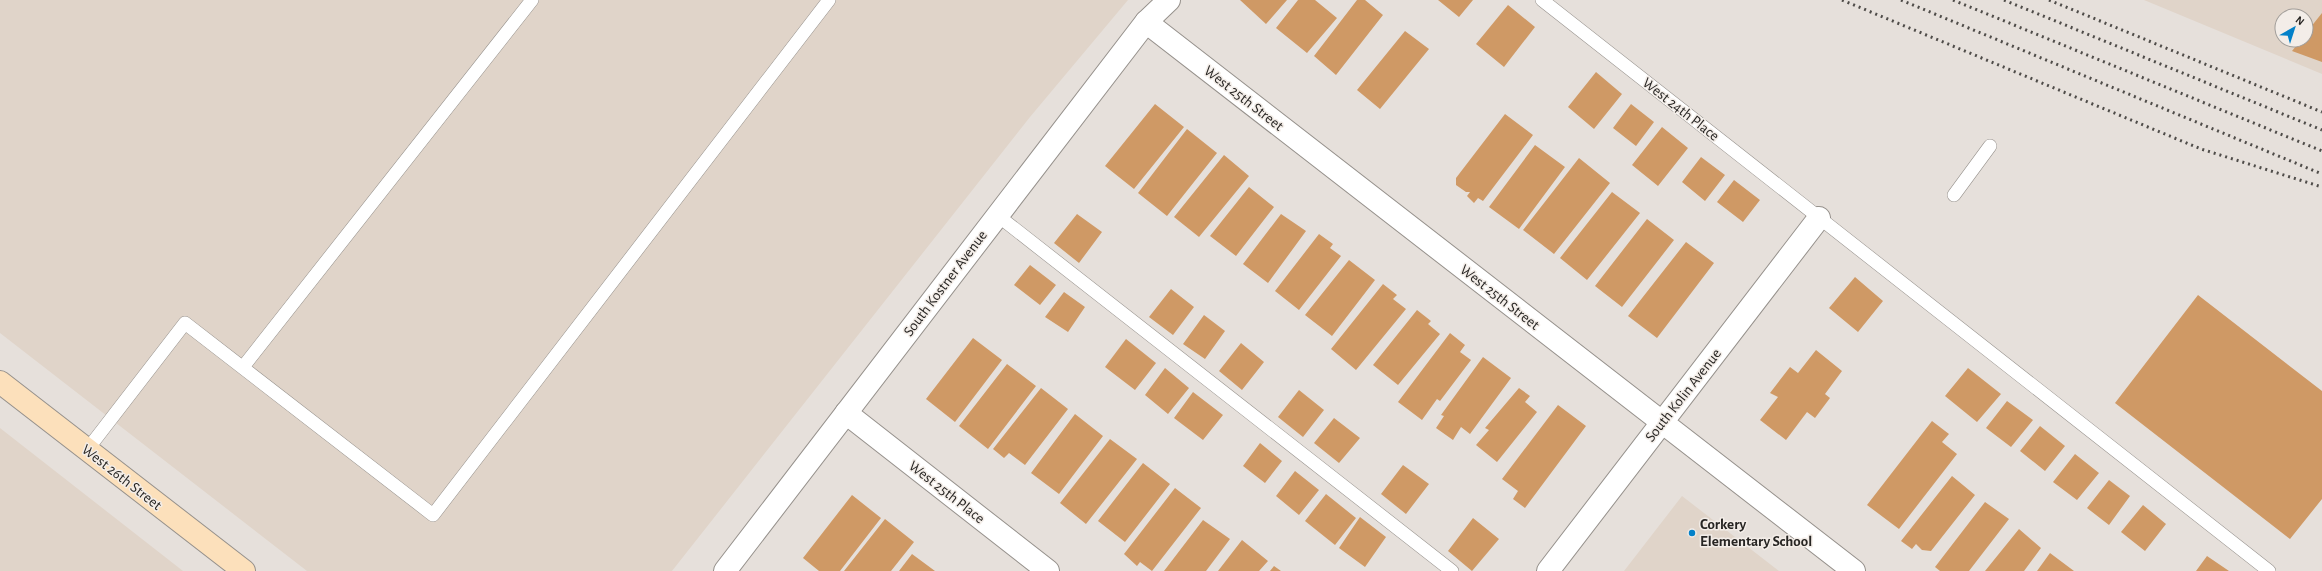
<svg xmlns="http://www.w3.org/2000/svg" width="2322" height="571" viewBox="0 0 2322 571" font-family="'Alegreya Sans',sans-serif">
<style>
.built{fill:#e0d4c9;fill-rule:evenodd}
.building{fill:#cf9965}
.lines{fill:none;stroke-linecap:round;stroke-linejoin:round}
.service-casing{stroke:#96918c;stroke-width:14}
.minor-casing{stroke:#96918c;stroke-width:24}
.tertiary-casing{stroke:#96918c;stroke-width:24}
.secondary-casing{stroke:#96918c;stroke-width:24}
.service{stroke:#fff;stroke-width:13}
.minor{stroke:#fff;stroke-width:22}
.tertiary{stroke:#fff;stroke-width:22}
.secondary{stroke:#fce0bb;stroke-width:22}
.rail{stroke:#4f4c49;stroke-width:3;stroke-dasharray:2 4;stroke-linecap:butt}
.poi-dot{fill:#0381c9;stroke:#f3ede8;stroke-width:1.5}
.labels{text-anchor:middle;stroke-width:3;stroke-linejoin:round;paint-order:stroke}
.street-label{font-size:15px;fill:#272523;stroke:#f3ede8}
.poi-label{font-size:15px;font-weight:bold;fill:#272523;stroke:#f3ede8;text-anchor:start}
</style>
<rect width="100%" height="100%" fill="#e6e0db"/>
<path class="built" d="M 0,0 L 1128,0 L 1030,117 L 672,571 L 307,571 L 0,333 Z
M 2144,0 L 2322,0 L 2322,74 ZM 2282,16 L 2306,16 L 2306,40 L 2282,40 Z
M 0,428 L 183,571 L 0,571 Z
M 1682,496 L 1779,571 L 1624,571 Z"/>
<path class="building" d="M 1240,0 L 1287,0 L 1266,24 Z
M 1298,0 L 1315,0 L 1337,18 L 1307,53 L 1276,28 Z
M 1357,0 L 1365,0 L 1383,15 L 1336,75 L 1314,56 Z
M 1438,0 L 1473,0 L 1459,17 Z
M 1508,5 L 1535,27 L 1504,67 L 1476,44 Z
M 2322,13 L 2322,62 L 2292,51 L 2301,40 L 2306,40 L 2306,33 Z
M 1405,31 L 1429,49 L 1380,109 L 1357,90 Z
M 1596,72 L 1622,94 L 1594,129 L 1568,107 Z
M 1155,104 L 1184,127 L 1134,189 L 1105,166 Z
M 1631,104 L 1654,122 L 1636,146 L 1613,128 Z
M 1505,114 L 1533,135 L 1483,201 L 1478,198 L 1474,203 L 1467,196 L 1470,192 L 1466,192 L 1456,185 L 1456,178 Z
M 1662,127 L 1688,148 L 1658,186 L 1632,165 Z
M 1187,129 L 1217,153 L 1167,216 L 1138,193 Z
M 1535,145 L 1565,167 L 1519,229 L 1489,207 Z
M 1224,155 L 1249,176 L 1199,237 L 1174,217 Z
M 1701,157 L 1725,175 L 1705,201 L 1682,182 Z
M 1579,158 L 1610,183 L 1554,254 L 1523,230 Z
M 1734,180 L 1760,200 L 1743,222 L 1717,202 Z
M 1249,187 L 1274,207 L 1236,256 L 1210,236 Z
M 1612,192 L 1640,213 L 1587,280 L 1560,258 Z
M 1077,214 L 1102,232 L 1079,263 L 1054,243 Z
M 1281,214 L 1306,231 L 1268,283 L 1243,264 Z
M 1647,219 L 1674,240 L 1622,307 L 1595,286 Z
M 1319,234 L 1333,244 L 1330,248 L 1341,256 L 1299,310 L 1275,291 Z
M 1686,242 L 1714,263 L 1657,338 L 1628,316 Z
M 1349,260 L 1375,280 L 1332,336 L 1305,315 Z
M 1030,265 L 1056,285 L 1040,305 L 1014,285 Z
M 1855,277 L 1883,301 L 1858,332 L 1829,308 Z
M 1383,284 L 1397,295 L 1393,299 L 1406,309 L 1356,370 L 1331,349 Z
M 1171,289 L 1194,307 L 1173,335 L 1149,317 Z
M 1064,292 L 1085,307 L 1068,332 L 1045,317 Z
M 2198,295 L 2322,391 L 2322,499 L 2290,539 L 2115,403 Z
M 1417,310 L 1431,321 L 1428,324 L 1440,334 L 1398,385 L 1373,365 Z
M 1204,315 L 1225,331 L 1205,359 L 1183,344 Z
M 1450,333 L 1465,345 L 1460,352 L 1471,360 L 1440,401 L 1437,399 L 1422,420 L 1398,402 Z
M 973,338 L 1002,360 L 955,422 L 926,399 Z
M 1126,339 L 1156,363 L 1135,390 L 1105,367 Z
M 1241,343 L 1264,362 L 1242,390 L 1219,371 Z
M 1816,350 L 1842,371 L 1825,394 L 1830,398 L 1815,418 L 1807,412 L 1786,440 L 1760,420 L 1778,397 L 1770,393 L 1790,367 L 1798,373 Z
M 1483,357 L 1511,378 L 1470,434 L 1461,427 L 1453,440 L 1436,428 L 1444,416 L 1441,415 Z
M 1007,364 L 1036,386 L 988,449 L 959,426 Z
M 1165,368 L 1189,388 L 1168,414 L 1145,395 Z
M 1968,368 L 2001,394 L 1977,422 L 1945,396 Z
M 1041,388 L 1068,409 L 1025,465 L 1009,453 L 1004,458 L 993,449 Z
M 1519,388 L 1530,396 L 1525,402 L 1537,412 L 1497,462 L 1476,445 L 1489,430 L 1485,428 Z
M 1299,390 L 1324,410 L 1303,437 L 1278,417 Z
M 1193,392 L 1223,415 L 1203,440 L 1174,418 Z
M 2007,401 L 2033,420 L 2011,447 L 1986,428 Z
M 1558,405 L 1586,426 L 1525,508 L 1513,499 L 1518,491 L 1502,479 Z
M 1075,414 L 1103,436 L 1059,494 L 1031,473 Z
M 1334,418 L 1360,438 L 1339,463 L 1314,443 Z
M 1932,421 L 1949,434 L 1942,442 L 1957,454 L 1899,529 L 1867,505 Z
M 2040,426 L 2065,446 L 2045,471 L 2020,451 Z
M 1110,439 L 1137,459 L 1086,524 L 1060,503 Z
M 1260,443 L 1282,461 L 1265,483 L 1243,466 Z
M 2075,454 L 2099,473 L 2077,500 L 2053,482 Z
M 1143,463 L 1170,484 L 1125,542 L 1098,521 Z
M 1403,465 L 1429,484 L 1406,514 L 1381,494 Z
M 1295,471 L 1319,490 L 1299,515 L 1276,496 Z
M 1952,476 L 1975,495 L 1931,551 L 1922,550 L 1916,544 L 1912,549 L 1901,541 Z
M 2109,480 L 2130,496 L 2109,525 L 2087,508 Z
M 1175,488 L 1201,508 L 1152,571 L 1140,562 L 1137,566 L 1124,554 Z
M 1326,494 L 1356,518 L 1335,545 L 1305,521 Z
M 852,495 L 881,518 L 840,571 L 819,571 L 803,558 Z
M 1985,502 L 2009,519 L 1969,571 L 1940,571 L 1935,567 Z
M 2143,505 L 2166,524 L 2145,551 L 2121,532 Z
M 1360,517 L 1386,537 L 1365,567 L 1339,548 Z
M 1473,518 L 1499,539 L 1472,571 L 1448,551 Z
M 885,519 L 914,542 L 891,571 L 844,571 Z
M 1203,520 L 1230,539 L 1206,571 L 1164,571 Z
M 2019,529 L 2041,548 L 2024,571 L 1985,571 Z
M 1242,540 L 1268,561 L 1259,571 L 1218,571 Z
M 2050,553 L 2074,571 L 2037,571 Z
M 912,554 L 935,571 L 899,571 Z
M 2207,556 L 2229,571 L 2196,571 Z
M 1274,566 L 1281,571 L 1270,571 Z"/>
<g class="lines">
<g class="service-casing">
<path id="service" d="M 1542,0 L 2269,571
M 1954,195 L 1990,146
M 997,215 L 1452,571
M 243,367 L 532,0
M 87,450 L 185,323 L 433,515 L 829,0"/>
</g>
<g class="minor-casing">
<path id="minor" d="M 1146,22 L 1854,571
M 846,413 L 1048,571
M 1548,571 L 1819,218"/>
</g>
<g class="tertiary-casing">
<path id="tertiary" d="M 725,571 L 1146,22 L 1169,0"/>
</g>
<g class="secondary-casing">
<path id="secondary" d="M 0,382 L 244,571"/>
</g>
<use href="#service" class="service"/>
<use href="#minor" class="minor"/>
<use href="#tertiary" class="tertiary"/>
<use href="#secondary" class="secondary"/>
<path class="rail" d="M 1842,0 L 2201,149 L 2322,187
M 1901,0 L 2322,174
M 1953,0 L 2322,151
M 2004,0 L 2322,130
M 2049,0 L 2322,112"/>
</g>
<circle class="poi-dot" cx="1692" cy="533" r="4"/>
<g class="labels">
<g class="street-label">
<text transform="translate(1244 98) rotate(38)" y="5">West 25th Street</text>
<text transform="translate(1681 109) rotate(38)" y="5">West 24th Place</text>
<text transform="translate(945 283) rotate(-53)" y="5">South Kostner Avenue</text>
<text transform="translate(1500 297) rotate(38)" y="5">West 25th Street</text>
<text transform="translate(1683 395) rotate(-52)" y="5">South Kolin Avenue</text>
<text transform="translate(122 477) rotate(38)" y="5">West 26th Street</text>
<text transform="translate(947 492) rotate(38)" y="5">West 25th Place</text>
</g>
<g class="poi-label">
<text x="1700" y="529">Corkery<tspan x="1700" dy="17">Elementary School</tspan></text>
</g>
</g>
<g transform="translate(2294 28) rotate(39)"><circle r="19" fill="#f3ede8" stroke="#a19d99"/>
<path d="M0-3L7 15L0 10L-7 15Z" fill="#0381c9"/>
<text y="-6" font-size="11" font-weight="bold" text-anchor="middle" fill="#272523">N</text>
</g>
</svg>
